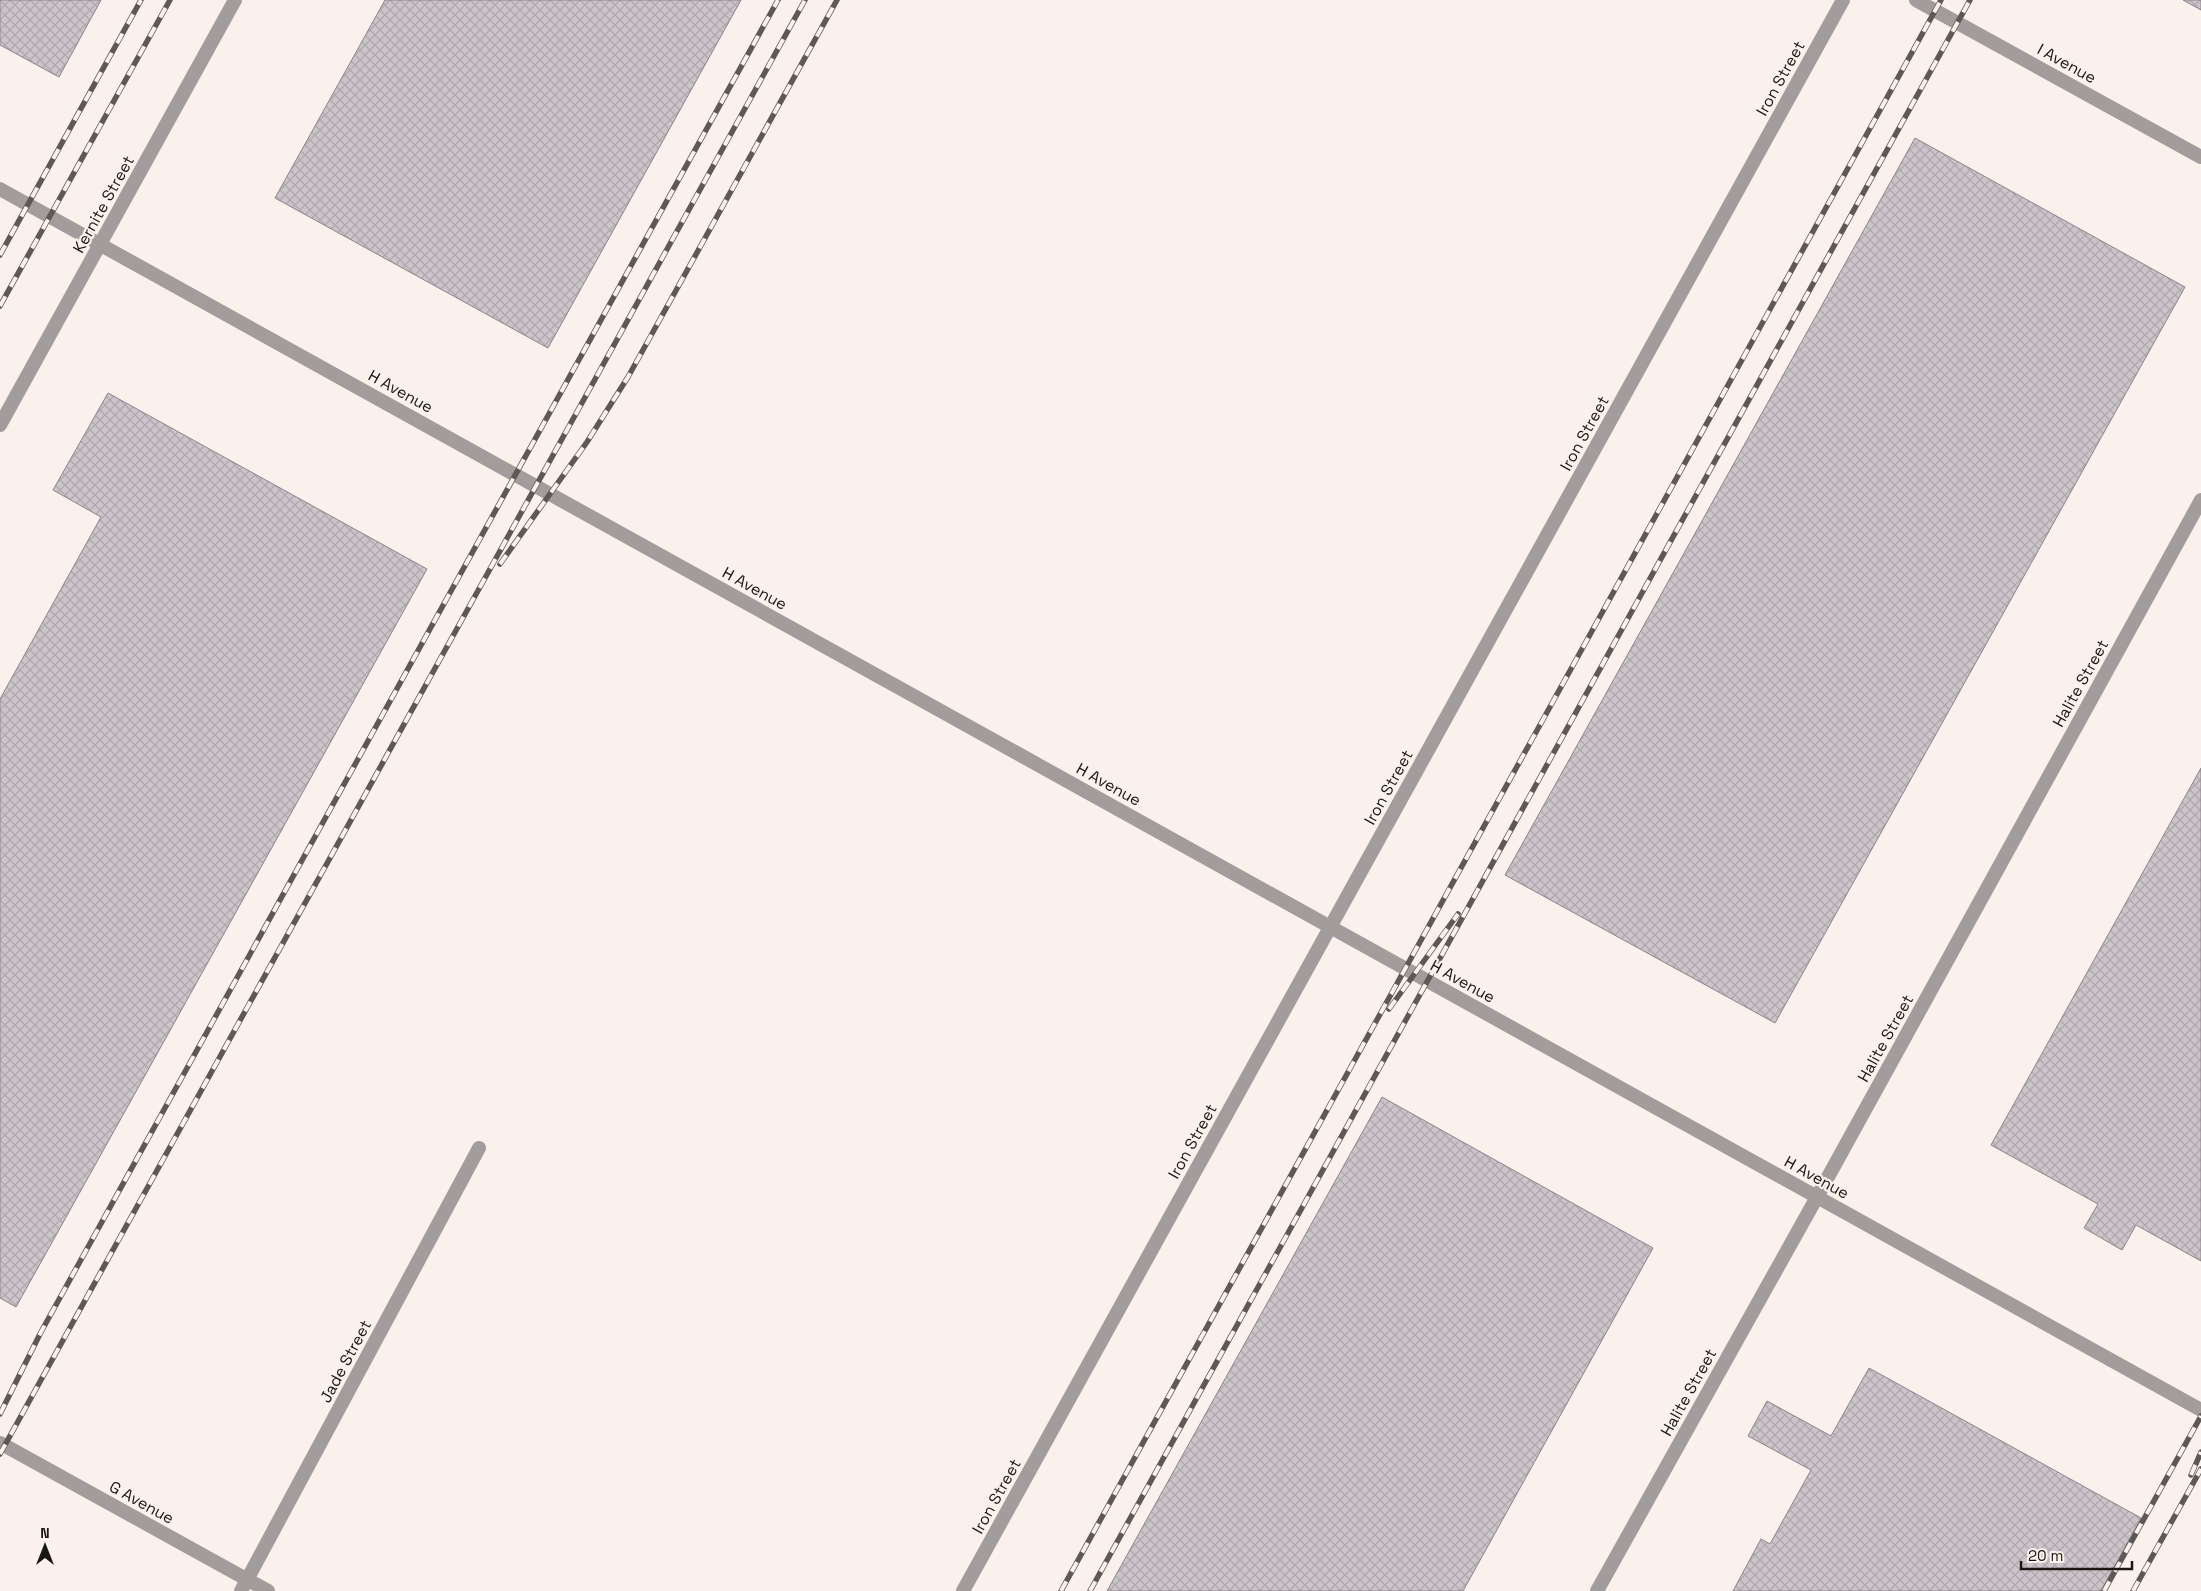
<svg xmlns="http://www.w3.org/2000/svg" width="2201" height="1591" viewBox="0 0 2201 1591" font-family="'Space Grotesk',sans-serif">
<style>
.building{fill:url(#building-cross-hatch);stroke:#8a848a}
.lines{fill:none;stroke-linecap:round;stroke-linejoin:round}
.minor{stroke:#a29d9c;stroke-width:14}
.rail-casing{stroke:#5e5956;stroke-width:5.5}
.rail{stroke:#faf1ec;stroke-width:4;stroke-dasharray:11;stroke-linecap:butt}
.labels{text-anchor:middle;stroke-width:4.5;stroke-linejoin:round;paint-order:stroke}
.street-label{font-size:16px;fill:#1a1715;stroke:#faf1ec}
</style>
<defs>
<pattern id="building-cross-hatch" width="8" height="8" patternUnits="userSpaceOnUse" patternTransform="scale(1.25)"><rect width="8" height="8" fill="#cbc4cb"/><path d="M0 0l8 8M0 8l8-8" fill="none" stroke="#aea8ad"/></pattern>
</defs>
<rect width="100%" height="100%" fill="#faf1ec"/>
<path class="building" d="M 0,0 L 101,0 L 59,77 L 0,45 Z
M 385,0 L 741,0 L 548,348 L 275,198 Z
M 2183,0 L 2201,0 L 2201,10 Z
M 1915,138 L 2185,287 L 1775,1023 L 1505,875 Z
M 108,393 L 427,569 L 16,1307 L 0,1298 L 0,699 L 101,517 L 53,490 Z
M 2201,768 L 2201,1261 L 2136,1225 L 2122,1250 L 2084,1228 L 2098,1204 L 1991,1145 Z
M 1382,1097 L 1653,1248 L 1463,1591 L 1107,1591 Z
M 1869,1368 L 2141,1518 L 2101,1591 L 1733,1591 L 1761,1539 L 1770,1544 L 1811,1470 L 1748,1436 L 1767,1401 L 1831,1436 Z"/>
<g class="lines">
<path class="minor" d="M 1916,0 L 2201,157
M 0,189 L 2201,1410
M 0,425 L 235,0
M 0,1443 L 268,1591
M 241,1591 L 479,1148
M 963,1591 L 1843,0
M 1597,1591 L 1817,1197 L 2201,500"/>
<g class="rail-casing">
<path id="rail" d="M 0,255 L 141,0
M 0,306 L 170,0
M 500,564 L 587,442 L 628,377 L 837,0
M 1389,1009 L 1458,914
M 0,1414 L 41,1332 L 778,0
M 0,1454 L 805,0
M 2191,1475 L 2201,1452
M 1061,1591 L 1941,0
M 1090,1591 L 1970,0
M 2104,1591 L 2201,1416
M 2133,1591 L 2201,1469"/>
</g>
<use href="#rail" class="rail"/>
</g>
<g class="labels">
<g class="street-label">
<text transform="translate(2067 63) rotate(29)" y="6">I Avenue</text>
<text transform="translate(1780 78) rotate(-61)" y="6">Iron Street</text>
<text transform="translate(103 204) rotate(-61)" y="6">Kernite Street</text>
<text transform="translate(401 391) rotate(29)" y="6">H Avenue</text>
<text transform="translate(1584 433) rotate(-61)" y="6">Iron Street</text>
<text transform="translate(755 588) rotate(29)" y="6">H Avenue</text>
<text transform="translate(2080 683) rotate(-61)" y="6">Halite Street</text>
<text transform="translate(1109 784) rotate(29)" y="6">H Avenue</text>
<text transform="translate(1388 787) rotate(-61)" y="6">Iron Street</text>
<text transform="translate(1463 981) rotate(29)" y="6">H Avenue</text>
<text transform="translate(1885 1038) rotate(-61)" y="6">Halite Street</text>
<text transform="translate(1192 1141) rotate(-61)" y="6">Iron Street</text>
<text transform="translate(1817 1177) rotate(29)" y="6">H Avenue</text>
<text transform="translate(345 1361) rotate(-62)" y="6">Jade Street</text>
<text transform="translate(1688 1392) rotate(-61)" y="6">Halite Street</text>
<text transform="translate(996 1496) rotate(-61)" y="6">Iron Street</text>
<text transform="translate(142 1502) rotate(29)" y="6">G Avenue</text>
</g>
</g>
<g transform="translate(45 1546)" stroke="#faf1ec" stroke-width="4" paint-order="stroke">
<path d="M0-4L9 19L0 12L-9 19Z" fill="#1a1715"/>
<text y="-8" font-size="14" font-weight="bold" text-anchor="middle" fill="#1a1715">N</text>
</g>
<path d="M2021 1561v8h111v-8" fill="none" stroke="#1a1715" stroke-width="2.5"/>
<text x="2028" y="1561" font-size="15" fill="#1a1715" stroke="#faf1ec" stroke-width="4" paint-order="stroke">20 m</text>
</svg>
